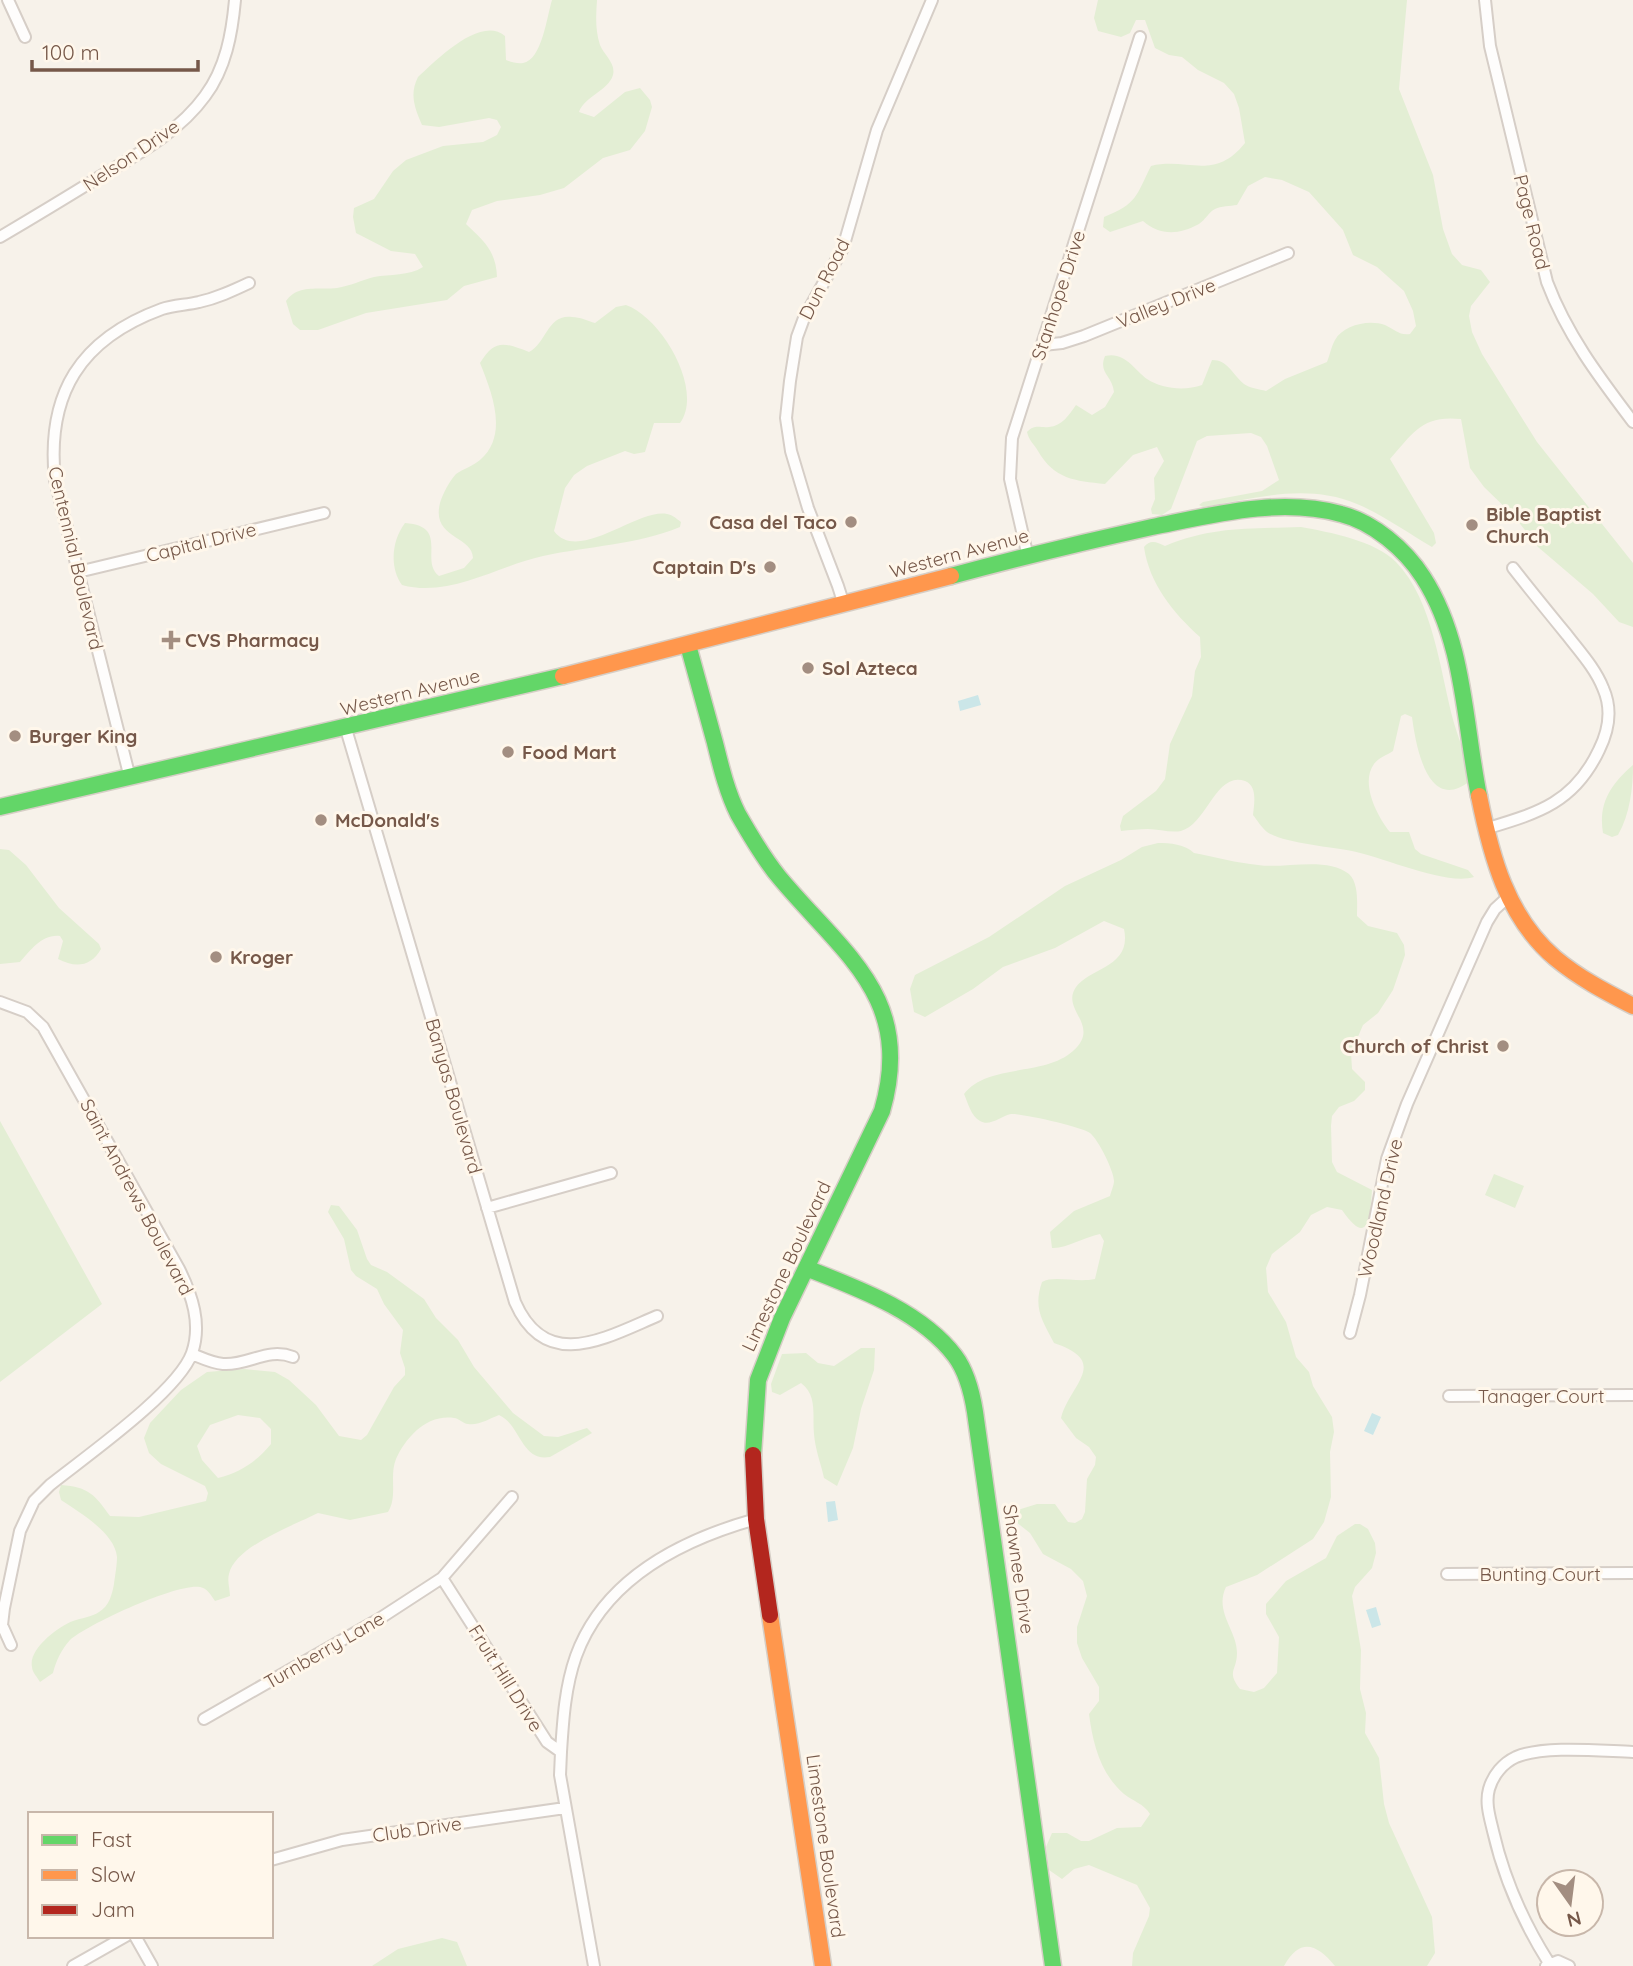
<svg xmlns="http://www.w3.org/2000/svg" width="1633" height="1966" viewBox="0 0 1633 1966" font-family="Quicksand,sans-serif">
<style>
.green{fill:#e3eed4;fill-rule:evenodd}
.water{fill:#cbe6e8}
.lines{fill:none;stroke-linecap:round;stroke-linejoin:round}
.street-casing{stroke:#d6cec7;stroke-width:14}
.fast-casing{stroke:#d6cec6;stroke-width:19}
.slow-casing{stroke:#d6cec6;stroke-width:19}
.jam-casing{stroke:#d6cec6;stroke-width:19}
.street{stroke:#fefdfc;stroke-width:10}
.fast{stroke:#63d668;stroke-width:16}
.slow{stroke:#ff974d;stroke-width:16}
.jam{stroke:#b3261e;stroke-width:16}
.poi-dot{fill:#a38e81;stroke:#fff7eb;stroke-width:2.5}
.labels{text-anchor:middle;stroke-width:6;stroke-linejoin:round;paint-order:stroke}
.street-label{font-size:19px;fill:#765849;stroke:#fff7eb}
.poi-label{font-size:19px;font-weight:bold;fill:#765849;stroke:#fff7eb;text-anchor:start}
</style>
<rect width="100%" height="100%" fill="#f7f2ea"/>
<path class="green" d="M 552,0 L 597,0 C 596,15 595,30 600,45 C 604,55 616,63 613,75 C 608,91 585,96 579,112 L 594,117 L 625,92 L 640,88 L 650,100 L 652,107 L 645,131 L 630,150 L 603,158 L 564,188 L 540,195 L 497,201 L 472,210 L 466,224 C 484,241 496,251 497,277 L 464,286 L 447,300 L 366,313 L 318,330 L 300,330 L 293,324 L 286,301 C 298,284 319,290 337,288 C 350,286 362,280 374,277 C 390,274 409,276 423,267 L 415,254 L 391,251 L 356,233 L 353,217 L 354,208 L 374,199 L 393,171 L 406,160 L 443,146 L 483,142 L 497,135 L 501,127 L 497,120 L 489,118 L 439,127 L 422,125 C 415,108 409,95 418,77 C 436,61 480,15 505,36 L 506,60 C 511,62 518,64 523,63 C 542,60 547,16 552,0 Z
M 1098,0 L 1407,0 L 1399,89 L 1433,175 L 1443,229 L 1452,254 L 1462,265 L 1481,270 L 1490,282 L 1471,306 L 1469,316 L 1472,332 L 1482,354 L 1537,442 L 1633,563 L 1633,627 L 1619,622 L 1593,594 L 1538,547 L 1514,516 L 1484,487 L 1470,468 L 1461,419 C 1422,415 1414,432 1390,459 L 1434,533 L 1436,543 L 1432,547 C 1408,533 1383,515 1357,504 C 1307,483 1255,498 1203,507 L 1199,505 L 1203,502 L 1262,491 L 1279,480 L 1267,446 L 1261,437 L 1251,433 L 1207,436 L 1197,441 L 1171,509 L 1162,515 L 1152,514 L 1151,509 L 1155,499 L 1154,478 L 1164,461 L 1157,447 L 1133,455 L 1105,484 C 1075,481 1054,479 1038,451 C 1034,444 1029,441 1027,432 C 1035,424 1039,428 1049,427 C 1062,426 1069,415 1076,405 L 1092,415 L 1105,407 L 1114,392 C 1112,375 1098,373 1105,356 C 1124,351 1134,369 1147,379 C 1162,389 1185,391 1202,385 L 1212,360 C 1228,360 1232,374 1244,384 C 1249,388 1259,389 1266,391 L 1285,379 L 1327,362 C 1330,355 1331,347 1335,340 C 1343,325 1369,319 1385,325 C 1394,329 1400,336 1410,334 L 1416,326 L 1413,311 L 1404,291 L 1377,267 L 1353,255 L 1343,230 L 1309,192 L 1282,180 L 1265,177 L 1248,186 L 1237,205 C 1230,206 1221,206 1215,209 C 1209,212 1205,220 1199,224 C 1179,235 1160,236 1143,221 L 1110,232 L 1103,227 L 1104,217 C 1137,204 1136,196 1151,166 C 1188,157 1214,182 1245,143 L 1239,108 L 1234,94 L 1224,83 L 1198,70 L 1182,57 L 1169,55 L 1155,48 L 1145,20 L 1136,20 L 1130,33 L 1121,37 L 1098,31 L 1094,18 Z
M 626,305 C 662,318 704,390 680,423 L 654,423 L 645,452 L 634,454 L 625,451 L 587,466 L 574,475 L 565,488 L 554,531 C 578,564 638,508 667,514 C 673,515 677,519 681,522 L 680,527 C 636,545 589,546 543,556 C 497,566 450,598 402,585 C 389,567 392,540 405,523 C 450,526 419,561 439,576 L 464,568 L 473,558 C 472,535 431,539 440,503 C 442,495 450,480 456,474 C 463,469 473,466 480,460 C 509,435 492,393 480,363 C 495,338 505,343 529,352 C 547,343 547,314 572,317 C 580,317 588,321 595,323 L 616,307 Z
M 1301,527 C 1329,532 1376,541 1396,562 C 1434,601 1440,673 1454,723 C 1459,740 1466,757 1471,774 L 1470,781 C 1428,814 1416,747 1412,717 L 1405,714 L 1401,716 L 1393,751 C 1387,755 1378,758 1374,764 C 1360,783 1377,816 1390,832 L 1409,832 L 1415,849 L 1421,854 L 1468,870 L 1474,877 C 1446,886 1383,857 1352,851 C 1331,847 1284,843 1267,832 C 1262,828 1257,820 1253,815 C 1254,804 1258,786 1245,781 C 1216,771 1207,824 1181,831 C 1171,833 1158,829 1148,829 C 1139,829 1130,830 1121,831 L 1120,826 L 1123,816 L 1156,791 L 1165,779 L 1170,744 L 1192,696 L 1195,671 L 1201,657 L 1200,637 C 1173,613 1149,583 1144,547 C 1150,539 1157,542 1165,546 C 1214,526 1249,529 1301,527 Z
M 1633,765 C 1633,788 1630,814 1618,835 L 1612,837 L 1603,833 C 1598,803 1611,784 1633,765 Z
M 1158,843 C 1170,843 1185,844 1194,853 C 1215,857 1237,863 1258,865 C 1284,869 1327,856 1349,874 C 1359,883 1357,904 1357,916 L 1368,926 L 1397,933 L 1404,945 L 1405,955 L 1393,990 L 1378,1013 L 1363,1025 L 1351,1053 L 1352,1069 L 1365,1082 L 1365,1090 L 1354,1101 L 1339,1107 L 1332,1116 L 1331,1126 L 1332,1162 L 1337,1172 L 1372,1190 C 1370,1216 1369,1249 1342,1210 L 1327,1207 L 1311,1215 L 1300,1232 L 1272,1254 L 1266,1268 L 1268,1292 L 1286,1322 L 1296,1357 L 1309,1372 L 1313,1386 L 1332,1417 L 1334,1432 L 1330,1452 L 1331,1497 L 1324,1522 L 1313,1539 L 1257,1575 L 1226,1587 C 1214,1612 1237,1630 1237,1653 C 1237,1671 1226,1671 1240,1689 L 1254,1692 L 1264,1688 L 1277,1673 L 1279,1637 L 1266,1614 L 1266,1604 L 1286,1581 L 1326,1558 L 1337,1536 L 1355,1524 L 1360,1524 L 1368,1529 L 1375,1543 L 1376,1553 L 1372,1568 L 1355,1587 L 1352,1596 L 1361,1650 L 1360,1689 L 1366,1713 L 1365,1733 L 1379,1758 L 1384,1804 L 1389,1823 L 1432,1917 L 1435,1953 L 1427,1966 L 1335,1966 C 1316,1943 1300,1938 1284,1966 L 1132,1966 L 1133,1953 L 1149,1916 L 1150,1908 L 1137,1885 L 1089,1865 L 1074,1869 L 1062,1879 L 1049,1870 L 1046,1847 L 1052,1833 L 1067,1833 L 1081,1841 L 1089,1841 L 1117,1828 L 1141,1827 L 1150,1814 C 1144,1804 1133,1801 1124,1794 C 1100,1773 1093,1744 1089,1714 L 1099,1701 L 1099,1687 L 1082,1658 L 1077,1643 L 1077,1627 L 1087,1596 L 1083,1581 L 1071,1569 L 1043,1554 L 1030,1533 L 1011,1518 L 1014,1511 L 1037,1504 L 1055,1504 L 1068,1522 L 1075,1523 L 1082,1519 L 1085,1512 L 1087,1479 L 1095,1465 L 1096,1457 L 1089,1447 L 1076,1438 L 1061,1418 C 1070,1384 1111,1362 1054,1343 C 1042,1320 1033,1308 1042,1282 C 1054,1275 1077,1283 1095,1279 L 1104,1241 L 1100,1234 C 1084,1237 1066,1249 1052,1248 L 1050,1232 L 1074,1211 L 1110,1196 C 1111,1192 1114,1185 1114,1181 C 1114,1171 1098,1139 1090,1133 C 1083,1127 1020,1113 1011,1114 C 1001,1116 990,1127 980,1121 C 971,1116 968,1103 964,1094 C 988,1063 1044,1077 1073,1051 C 1102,1025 1060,1010 1076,987 C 1091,967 1132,967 1124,929 L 1104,921 L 1055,948 L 1003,967 L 973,989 L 925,1017 L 914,1012 L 910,989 L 915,975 L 989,937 L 1065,886 L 1121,860 L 1142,847 Z
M 0,849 L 9,850 L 26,865 L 59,908 L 99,944 L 101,949 C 91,967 75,968 58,959 L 63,941 L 60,936 C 42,934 31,950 20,962 L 0,964 Z
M 0,1121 L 102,1304 L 0,1382 Z
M 1494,1174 L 1524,1186 L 1515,1208 L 1485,1195 Z
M 331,1205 L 339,1206 L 357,1230 L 367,1259 L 371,1265 L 387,1272 L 424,1299 L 436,1318 L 458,1340 L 474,1367 L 513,1413 L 544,1436 L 558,1437 L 587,1428 L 592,1433 L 550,1457 C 521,1462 521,1425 499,1415 C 491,1418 478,1426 468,1424 C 463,1424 459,1418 454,1418 C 427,1414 406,1437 396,1459 C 389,1476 398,1496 388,1512 L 350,1520 L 318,1513 C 295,1525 235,1546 229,1574 C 227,1580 230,1590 230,1596 L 215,1601 C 211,1595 207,1588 200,1587 C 177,1583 88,1624 70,1640 C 61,1650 56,1661 53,1673 L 40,1682 C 38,1678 32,1672 32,1667 C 28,1649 59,1626 73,1621 C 81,1618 92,1617 99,1612 C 109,1606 112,1595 114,1584 C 115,1576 117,1565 117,1557 C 115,1533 79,1512 61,1500 L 59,1492 L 61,1485 C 89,1487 95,1495 110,1516 L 139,1517 L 206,1501 L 208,1493 L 205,1486 L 161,1464 L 149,1453 L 144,1438 L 150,1423 L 181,1390 L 207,1372 L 244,1369 L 275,1372 L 289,1380 L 316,1405 L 339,1436 L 361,1440 L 367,1435 L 394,1387 L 405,1375 L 405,1368 L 400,1353 L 403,1330 L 384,1304 L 377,1289 L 356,1276 L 351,1270 L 344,1239 L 328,1212 ZM 238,1415 L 260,1418 L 271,1429 L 271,1444 C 256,1462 241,1472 218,1478 L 202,1460 L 197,1446 L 210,1425 Z
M 861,1348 L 875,1348 L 874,1370 L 861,1409 L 853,1448 L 837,1486 L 824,1478 C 821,1464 815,1449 814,1434 C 812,1415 818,1396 801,1383 L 780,1395 L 772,1392 L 771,1384 L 782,1354 L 806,1353 L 818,1363 L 834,1366 Z
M 442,1938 L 457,1942 L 467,1966 L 372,1966 L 398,1949 Z"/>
<path class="water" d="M 978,695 L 981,705 L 960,711 L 958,701 Z
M 1372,1413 L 1381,1417 L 1373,1435 L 1364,1431 Z
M 835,1501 L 838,1520 L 828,1522 L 826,1502 Z
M 1376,1607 L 1381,1625 L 1372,1628 L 1366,1610 Z"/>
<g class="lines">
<g class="street-casing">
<path id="street" d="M 8,0 L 25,37
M 1485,0 L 1490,46 L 1547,282 C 1567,335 1599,377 1633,422
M 0,237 C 34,217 67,197 101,176 C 138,154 179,132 205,96 C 226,68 232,33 235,0
M 1043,345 L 1062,343 L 1084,336 L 1288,253
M 1028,557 L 1010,479 L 1012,438 L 1140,37
M 78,572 L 324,513
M 844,605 L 838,586 L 808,508 L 791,451 L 786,418 L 790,381 L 797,337 L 804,318 L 843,248 L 877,130 L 932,0
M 346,729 L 515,1302 C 546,1373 605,1338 657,1316
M 130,778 L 55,480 C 46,394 80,339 162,309 C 173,305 187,305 199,302 C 217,298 232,291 249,283
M 1485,829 C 1538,813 1574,803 1599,750 C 1609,730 1612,708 1603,688 C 1595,668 1580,652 1567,635 C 1549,613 1531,591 1513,568
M 0,1002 L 27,1012 L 43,1027 L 179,1269 C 192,1295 202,1324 192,1353 C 178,1392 85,1457 50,1485 L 34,1501 L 20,1531 L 4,1608 L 2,1625 L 11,1645
M 487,1208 L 611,1173
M 1350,1333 L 1360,1295 L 1387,1159 L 1407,1104 L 1487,922 L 1495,909 L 1507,898
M 192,1354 C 202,1358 212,1363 223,1364 C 248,1366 267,1347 293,1357
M 1449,1396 L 1633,1395
M 512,1497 L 442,1578 L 547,1742 L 561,1752 L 560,1775 L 594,1966
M 1447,1574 L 1633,1573
M 204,1719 L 379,1619 L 442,1578
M 561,1752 C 563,1720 565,1687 576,1656 C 604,1579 681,1540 756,1519
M 271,1860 L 342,1840 L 565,1808
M 135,1936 L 152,1966
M 1549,1963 C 1523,1922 1504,1879 1493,1831 C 1490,1818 1485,1803 1489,1789 C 1493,1775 1503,1763 1516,1757 C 1544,1745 1601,1751 1633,1752
M 73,1966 L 126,1936
M 1546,1966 L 1558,1961 L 1569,1966"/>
</g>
<g class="fast-casing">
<path id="fast" d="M 951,576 C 1018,558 1084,542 1152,527 C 1212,515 1279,497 1341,514 C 1373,522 1405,549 1423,577 C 1465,642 1464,723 1479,796
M 688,645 C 697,678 706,710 715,743 C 721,767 727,792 738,814 C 750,835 764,859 779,877 C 843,954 915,997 882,1111 L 782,1318 L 758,1380 L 753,1455
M 0,807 L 563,676
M 806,1268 C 857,1288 921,1311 955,1356 C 967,1372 972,1393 975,1412 L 1053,1966"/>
</g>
<g class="slow-casing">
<path id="slow" d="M 563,676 L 951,576
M 1479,796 C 1491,856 1507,917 1555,958 C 1579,978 1606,992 1633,1006
M 770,1615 L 823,1966"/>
</g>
<g class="jam-casing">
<path id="jam" d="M 753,1455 L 756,1519 L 770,1615"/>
</g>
<use href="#street" class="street"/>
<use href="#fast" class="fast"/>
<use href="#slow" class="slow"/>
<use href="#jam" class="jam"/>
</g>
<g class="poi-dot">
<circle cx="851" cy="522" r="7"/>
<circle cx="1472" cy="525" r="7"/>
<circle cx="770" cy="567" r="7"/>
<path d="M167.5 629.5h7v7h7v7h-7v7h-7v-7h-7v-7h7z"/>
<circle cx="808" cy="668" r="7"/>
<circle cx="15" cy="736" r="7"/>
<circle cx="508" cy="752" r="7"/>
<circle cx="321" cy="820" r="7"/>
<circle cx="216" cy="957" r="7"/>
<circle cx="1503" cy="1046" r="7"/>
</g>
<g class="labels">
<g class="street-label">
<text transform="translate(131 155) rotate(-34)" y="7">Nelson Drive</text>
<text transform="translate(1532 222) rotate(76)" y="7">Page Road</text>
<text transform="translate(824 279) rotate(-63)" y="7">Dun Road</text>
<text transform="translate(1058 295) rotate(-72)" y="7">Stanhope Drive</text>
<text transform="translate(1166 303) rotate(-22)" y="7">Valley Drive</text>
<text transform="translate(201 542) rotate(-14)" y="7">Capital Drive</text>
<text transform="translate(959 553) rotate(-15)" y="7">Western Avenue</text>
<text transform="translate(76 558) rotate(77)" y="7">Centennial Boulevard</text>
<text transform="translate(410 692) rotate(-14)" y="7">Western Avenue</text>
<text transform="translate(454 1096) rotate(74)" y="7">Banyas Boulevard</text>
<text transform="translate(137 1197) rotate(62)" y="7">Saint Andrews Boulevard</text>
<text transform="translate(1380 1208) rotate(-77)" y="7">Woodland Drive</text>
<text transform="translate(786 1266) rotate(-65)" y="7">Limestone Boulevard</text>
<text x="1541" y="1403">Tanager Court</text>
<text transform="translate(1019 1569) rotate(82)" y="7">Shawnee Drive</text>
<text x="1540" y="1581">Bunting Court</text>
<text transform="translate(324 1650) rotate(-30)" y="7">Turnberry Lane</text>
<text transform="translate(506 1678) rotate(58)" y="7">Fruit Hill Drive</text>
<text transform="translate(417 1829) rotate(-8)" y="7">Club Drive</text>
<text transform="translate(826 1846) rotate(82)" y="7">Limestone Boulevard</text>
</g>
<g class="poi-label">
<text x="1486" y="521">Bible Baptist<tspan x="1486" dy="22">Church</tspan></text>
<text x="837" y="529" text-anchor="end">Casa del Taco</text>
<text x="756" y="574" text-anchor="end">Captain D's</text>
<text x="185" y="647">CVS Pharmacy</text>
<text x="822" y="675">Sol Azteca</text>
<text x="29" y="743">Burger King</text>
<text x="522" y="759">Food Mart</text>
<text x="335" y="827">McDonald's</text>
<text x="230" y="964">Kroger</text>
<text x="1489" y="1053" text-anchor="end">Church of Christ</text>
</g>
</g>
<rect x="28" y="1812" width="245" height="126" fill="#fff7eb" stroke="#c8b7aa" stroke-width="2"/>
<rect x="42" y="1835" width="35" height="10" fill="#63d668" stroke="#c8b7aa" stroke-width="2"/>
<text x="91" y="1847" font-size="21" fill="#765849">Fast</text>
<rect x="42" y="1870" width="35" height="10" fill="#ff974d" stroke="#c8b7aa" stroke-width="2"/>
<text x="91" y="1882" font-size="21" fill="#765849">Slow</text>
<rect x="42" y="1905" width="35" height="10" fill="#b3261e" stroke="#c8b7aa" stroke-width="2"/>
<text x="91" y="1917" font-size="21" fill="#765849">Jam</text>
<g transform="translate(1570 1903) rotate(166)"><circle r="33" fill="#fff7eb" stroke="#c8b7aa" stroke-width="2"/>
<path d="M0-5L12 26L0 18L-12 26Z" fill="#a38e81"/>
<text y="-10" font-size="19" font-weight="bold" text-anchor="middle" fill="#765849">N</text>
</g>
<path d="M32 60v10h166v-10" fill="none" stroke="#765849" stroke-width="3.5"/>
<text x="42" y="60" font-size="21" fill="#765849" stroke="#fff7eb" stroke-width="5" paint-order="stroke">100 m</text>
</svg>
